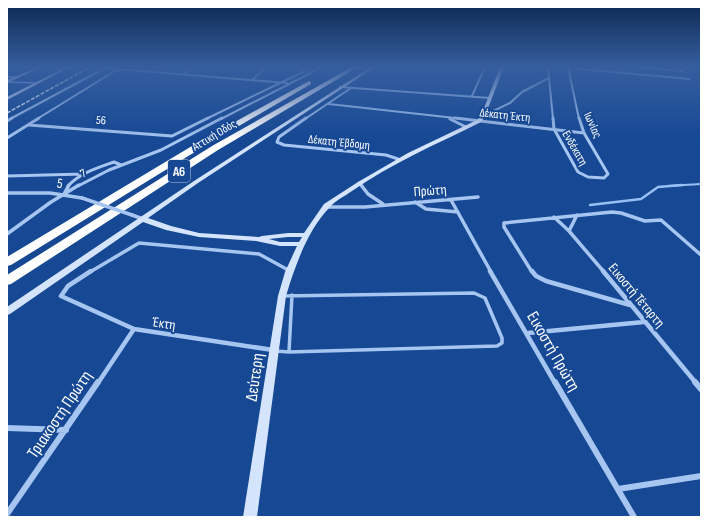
<svg xmlns="http://www.w3.org/2000/svg" width="708" height="524" viewBox="0 0 708 524" font-family="'Sofia Sans Condensed',sans-serif">
<style>
.lines{fill:none;stroke-linecap:round;stroke-linejoin:round}
.stream-far1{stroke:#98bff4;stroke-width:2}
.stream{stroke:#98bff4;stroke-width:2.5}
.lane-far1{stroke:#a6c5f1;stroke-width:1.5}
.lane{stroke:#a6c5f1;stroke-width:3.5}
.street-far4{stroke:#a6c5f1;stroke-width:2}
.street-far3{stroke:#a6c5f1;stroke-width:3}
.street-far2{stroke:#a6c5f1;stroke-width:3.5}
.street-far1{stroke:#a6c5f1;stroke-width:4.5}
.street{stroke:#a6c5f1;stroke-width:6}
.secondary{fill:#d4e4fc;fill-rule:evenodd}
.highway{fill:#fff;fill-rule:evenodd}
.rail{stroke:#fff;stroke-width:1.5;stroke-dasharray:4 1.5;stroke-linecap:butt}
.street-bridge{stroke:#a6c5f1;stroke-width:3.5}
.labels{text-anchor:middle;stroke-width:4;stroke-linejoin:round;paint-order:stroke}
.far-street-label{font-size:12px;fill:#fff;stroke:#164894}
.shield{fill:#164894;stroke:#b9c8df;stroke-width:1}
.shield-label{font-size:13px;font-weight:bold;fill:#fff}
.street-label{font-size:14px;fill:#fff;stroke:#164894}
.near-street-label{font-size:17px;fill:#fff;stroke:#164894}
</style>
<rect width="100%" height="100%" fill="#164894"/>
<g class="lines">
<path class="stream-far1" d="M 667,186 L 701,184"/>
<path class="stream" d="M 590,205 L 641,199 L 658,187 L 682,185"/>
<path class="lane-far1" d="M 7,82 L 37,83"/>
<path class="lane" d="M 275,351 L 289,352 L 497,346 L 502,343 L 502,338 L 485,298 L 474,293 L 282,296
M 289,352 L 292,295"/>
<path class="street-far4" d="M 548,67 L 553,119
M 559,67 L 571,67
M 568,67 L 579,119
M 634,67 L 683,71
M 673,67 L 676,67
M 699,67 L 701,67
M 105,68 L 287,83
M 568,68 L 690,79
M 184,74 L 195,67
M 7,77 L 18,77
M 253,79 L 266,67
M 340,87 L 490,98
M 472,96 L 485,67
M 329,104 L 464,119
M 483,116 L 510,103 L 522,92 L 549,78
M 10,119 L 107,67
M 37,119 L 118,69
M 206,119 L 313,67
M 221,119 L 322,67
M 305,119 L 351,88"/>
<path class="street-far3" d="M 306,118 L 279,137 L 277,142 L 284,145 L 386,155 L 398,159
M 455,118 L 584,133
M 553,118 L 554,129 L 578,172 L 588,177 L 604,178 L 608,174 L 584,133 L 579,118
M 450,119 L 466,127
M 7,121 L 12,118
M 29,125 L 172,136
M 172,136 L 208,118
M 7,138 L 39,118
M 7,176 L 84,174
M 359,183 L 362,186
M 68,186 C 80,173 97,168 114,162 L 121,165
M 78,186 L 109,170 L 161,150 L 222,118"/>
<path class="street-far2" d="M 361,185 L 368,194 L 383,204
M 7,193 L 50,193 L 82,198
M 64,194 L 69,185
M 451,200 L 491,272
M 415,202 L 426,209 L 458,212
M 326,207 L 365,207 L 478,197
M 132,215 L 143,219
M 554,217 L 569,231 L 604,272
M 569,231 L 577,215
M 7,234 L 51,202 L 79,185
M 90,272 L 139,243 L 259,254 L 290,271
M 532,272 L 504,227 L 504,223 L 612,212 L 621,213 L 645,221 L 661,220 L 701,255"/>
<path class="street-far1" d="M 91,271 L 68,286 L 61,296 L 134,329 L 273,350
M 490,271 L 555,383
M 532,271 L 536,276 L 546,281 L 630,305
M 603,271 L 696,383
M 528,333 L 644,322
M 98,383 L 134,329"/>
<path class="street" d="M 555,382 L 634,517
M 695,382 L 701,389
M 7,428 L 66,430
M 618,489 L 701,476
M 7,514 L 98,382"/>
<path class="secondary" d="M 38,67 L 42,67 L 7,83 L 7,80 Z
M 66,67 L 70,67 L 7,100 L 7,97 Z
M 371,67 L 375,67 L 198,183 L 148,218 L 171,226 L 199,233 L 259,237 L 262,236 L 288,233 L 304,233 L 324,204 L 358,182 L 408,153 L 477,120 L 481,116 L 500,67 L 504,67 L 485,116 L 481,122 C 437,144 392,163 352,191 C 345,196 336,200 330,207 C 308,229 295,266 286,296 L 257,517 L 243,517 L 278,296 L 285,272 L 297,246 L 280,246 L 256,241 L 199,237 L 166,230 L 143,222 L 10,314 L 7,315 L 7,307 L 194,181 ZM 288,237 L 302,237 L 299,242 L 280,242 L 269,239 Z"/>
<path class="highway" d="M 352,67 L 358,67 L 218,150 L 11,284 L 7,285 L 7,275 L 212,146 Z
M 309,81 L 311,82 L 311,84 L 203,147 L 11,265 L 7,266 L 7,257 L 197,143 Z"/>
<path class="rail" d="M 7,113 L 90,67"/>
<path class="street-bridge" d="M 82,198 L 132,215"/>
</g>
<linearGradient id="sky" x2="0" y2="1"><stop stop-color="#0c2851"/><stop offset="0.48" stop-color="#365e9f"/><stop offset="1" stop-color="#365e9f" stop-opacity="0"/></linearGradient>
<rect width="708" height="140" fill="url(#sky)"/>
<g class="labels">
<g class="far-street-label">
<text transform="translate(505 115) rotate(6)" y="4">Δέκατη Έκτη</text>
<text transform="translate(101 120) rotate(4)" y="4">56</text>
<text transform="translate(593 125) rotate(66)" y="4">Ιωνίας</text>
<text transform="translate(214 135) rotate(-31)" y="4">Αττική Οδός</text>
<text transform="translate(339 142) rotate(6)" y="4">Δέκατη Έβδομη</text>
<text transform="translate(575 148) rotate(60)" y="4">Ενδέκατη</text>
<text transform="translate(83 173) rotate(-28)" y="4">7</text>
</g>
<rect class="shield" x="168" y="160" width="22" height="22" rx="3"/>
<g class="shield-label">
<text x="179" y="176">Α6</text>
</g>
<g class="street-label">
<text transform="translate(60 183) rotate(7)" y="5">5</text>
<text transform="translate(430 190) rotate(-4)" y="5">Πρώτη</text>
<text transform="translate(637 295) rotate(50)" y="5">Εικοστή Τέταρτη</text>
<text transform="translate(164 323) rotate(9)" y="5">Έκτη</text>
</g>
<g class="near-street-label">
<text transform="translate(554 351) rotate(60)" y="6">Εικοστή Πρώτη</text>
<text transform="translate(254 377) rotate(-82)" y="6">Δεύτερη</text>
<text transform="translate(59 414) rotate(-56)" y="6">Τριακοστή Πρώτη</text>
</g>
</g>
<rect width="708" height="524" fill="none" stroke="#ffffff" stroke-width="16"/>
</svg>
